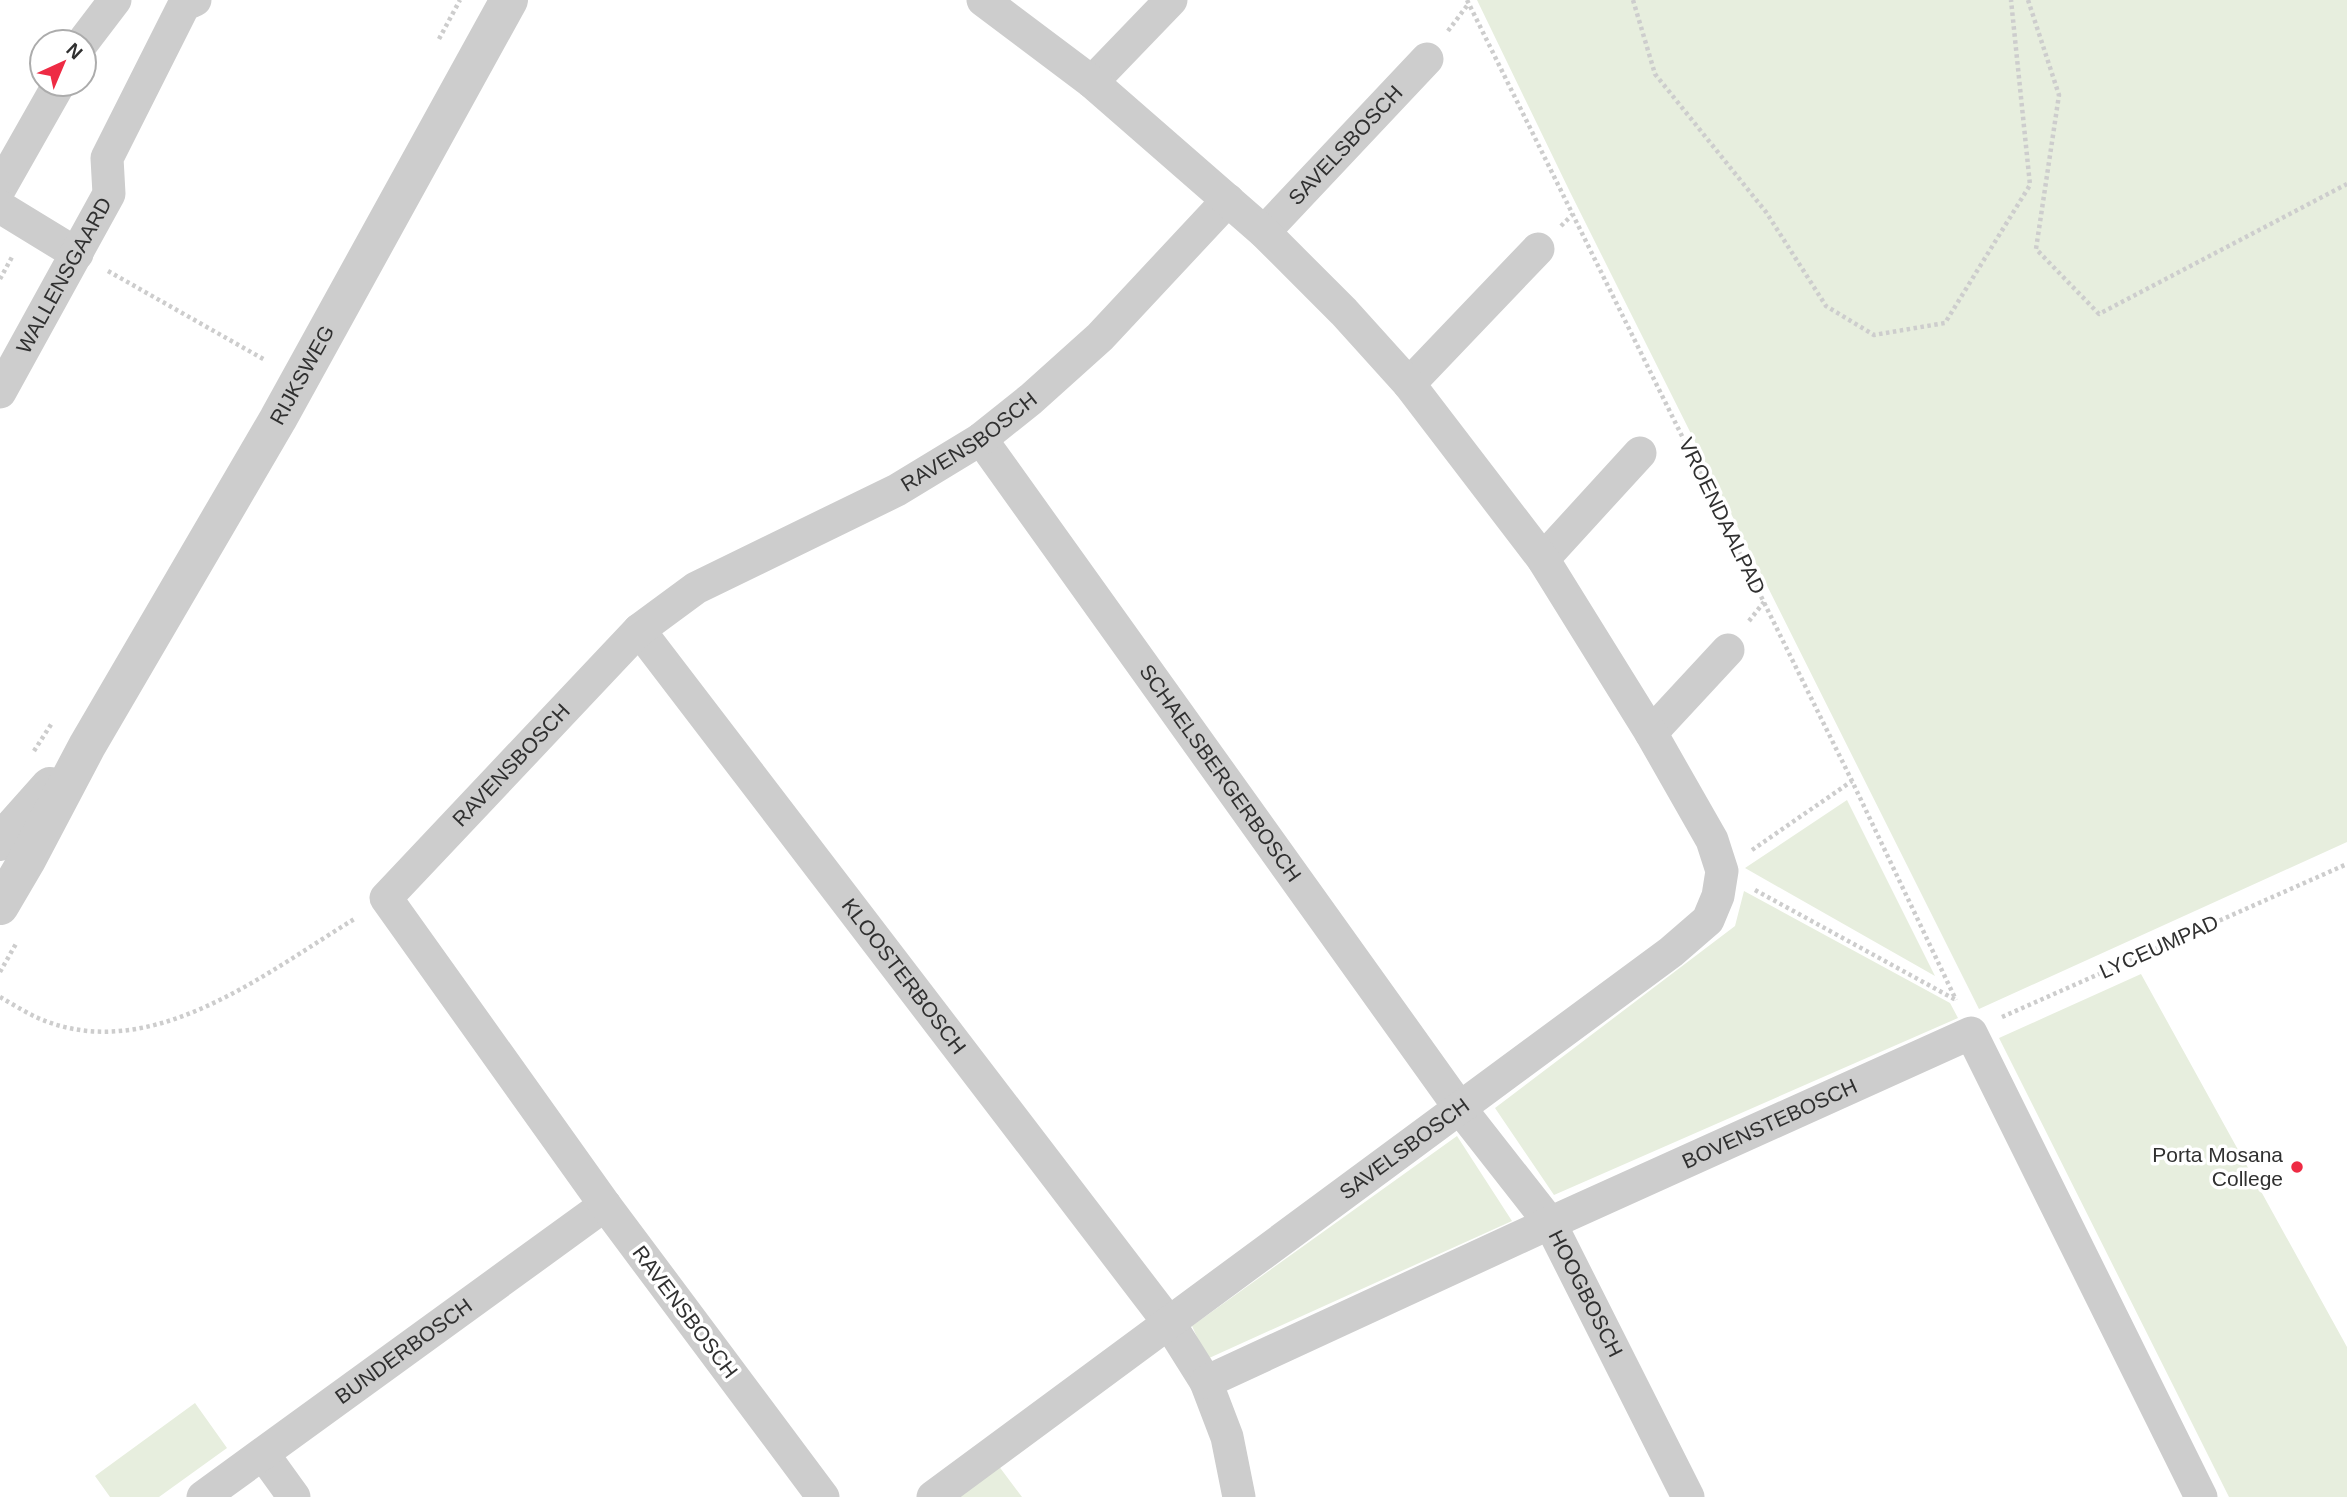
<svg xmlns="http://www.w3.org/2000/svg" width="2347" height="1497" viewBox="0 0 2347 1497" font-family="Arial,sans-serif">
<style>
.green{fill:#e7eede}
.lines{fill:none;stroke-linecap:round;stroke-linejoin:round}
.path{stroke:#cdcdcd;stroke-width:4.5;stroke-dasharray:3.5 3.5;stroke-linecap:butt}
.minor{stroke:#cdcdcd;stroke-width:33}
.tertiary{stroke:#cdcdcd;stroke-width:38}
.poi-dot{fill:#ee2b44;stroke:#fff;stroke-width:2.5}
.labels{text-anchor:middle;stroke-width:7;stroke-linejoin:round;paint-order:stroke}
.street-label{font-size:21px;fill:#303030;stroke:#fff}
.poi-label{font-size:21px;fill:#303030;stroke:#fff;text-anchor:end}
</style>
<rect width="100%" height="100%" fill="#fff"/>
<path class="green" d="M 1477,0 L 2347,0 L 2347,842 L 1979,1009 L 1570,192 Z
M 1847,800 L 1935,976 L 1745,868 Z
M 1744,891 L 1950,1003 L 1958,1018 L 1554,1195 L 1495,1108 L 1735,926 Z
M 2141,974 L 2347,1347 L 2347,1497 L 2229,1497 L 1999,1038 Z
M 1457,1136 L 1512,1221 L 1207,1359 L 1192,1326 Z
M 195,1403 L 227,1448 L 159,1497 L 110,1497 L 95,1476 Z
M 998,1465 L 1022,1497 L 954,1497 Z"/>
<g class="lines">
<path class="path" d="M 1467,0 L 1852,781 L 1956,1000
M 1633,0 L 1655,74 L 1766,212 L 1826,306 L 1874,335 L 1945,323 L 2030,185 L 2011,0
M 2028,0 L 2059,95 L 2036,249 L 2099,314 L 2347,184
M 1448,31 L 1469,3
M 439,39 L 460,0
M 1561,226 L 1573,214
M 108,271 L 265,360
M 0,279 L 12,257
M 1749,621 L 1764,602
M 34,751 L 52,723
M 1752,850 L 1852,781
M 1755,890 L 1956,1000
M 0,972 L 17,942
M 0,997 C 12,1004 25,1012 38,1018 C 150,1067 265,973 356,918
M 2002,1017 L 2347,864"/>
<g class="minor">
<path d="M 83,42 L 115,0"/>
<path d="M 1092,82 L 1171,0"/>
<path d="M 0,188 L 59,84"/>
<path d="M 0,207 L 77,254"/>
<path id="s1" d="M 1264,232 L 1427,59"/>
<path d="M 1409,384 L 1538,249"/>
<path id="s2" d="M 0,392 L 109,194 L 107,158 L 184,5 L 195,0"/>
<path id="s3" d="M 981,439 L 1459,1107 L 1550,1223 L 1688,1497"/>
<path d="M 1543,559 L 1640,453"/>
<path id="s4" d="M 639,630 L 1169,1323 L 1206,1382 L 1227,1437 L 1239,1497"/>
<path d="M 1651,733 L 1728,650"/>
<path id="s5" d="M 1206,1382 L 1550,1223 L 1971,1033 L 2201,1497"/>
<path d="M 263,1454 L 294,1497"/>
<path id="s6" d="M 203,1497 L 605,1205"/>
<path id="s7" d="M 823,1497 L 605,1205 L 386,898 L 639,630 L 696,588 L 897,490 L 981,439 L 1031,399 L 1100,337 L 1228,200"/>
<path id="s8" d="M 933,1497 L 1671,952 L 1708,920 L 1718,896 L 1722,871 L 1712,840 L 1651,733 L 1543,559 L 1409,384 L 1344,312 L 1264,232 L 1092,82 L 983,0"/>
</g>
<g class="tertiary">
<path d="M 0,842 L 50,786"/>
<path id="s9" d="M 0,906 L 27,860 L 87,746 L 278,419 L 509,0"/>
</g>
</g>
<circle class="poi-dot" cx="2297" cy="1167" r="7"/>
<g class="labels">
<g class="street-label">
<text dy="7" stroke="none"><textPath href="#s1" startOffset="119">SAVELSBOSCH</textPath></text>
<text dy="7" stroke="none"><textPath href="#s2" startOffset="133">WALLENSGAARD</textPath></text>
<text dy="7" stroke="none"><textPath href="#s9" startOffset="611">RIJKSWEG</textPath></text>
<text dy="7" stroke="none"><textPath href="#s7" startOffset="1491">RAVENSBOSCH</textPath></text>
<text transform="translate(1722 516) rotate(64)" y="7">VROENDAALPAD</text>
<text dy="7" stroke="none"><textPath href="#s7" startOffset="924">RAVENSBOSCH</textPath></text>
<text dy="7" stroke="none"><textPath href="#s3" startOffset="411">SCHAELSBERGERBOSCH</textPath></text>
<text transform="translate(2159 947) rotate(-24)" y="7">LYCEUMPAD</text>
<text dy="7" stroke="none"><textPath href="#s4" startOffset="436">KLOOSTERBOSCH</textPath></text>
<text dy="7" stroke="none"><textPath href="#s5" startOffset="620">BOVENSTEBOSCH</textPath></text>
<text dy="7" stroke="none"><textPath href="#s8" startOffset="586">SAVELSBOSCH</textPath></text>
<text dy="7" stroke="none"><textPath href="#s3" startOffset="1048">HOOGBOSCH</textPath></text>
<text transform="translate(685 1312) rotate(53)" y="7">RAVENSBOSCH</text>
<text dy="7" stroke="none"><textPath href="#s6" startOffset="248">BUNDERBOSCH</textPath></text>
</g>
<g class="poi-label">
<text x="2283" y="1162">Porta Mosana<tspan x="2283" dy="24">College</tspan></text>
</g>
</g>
<g transform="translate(63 63) rotate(44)"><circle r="33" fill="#ffffff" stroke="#acacac" stroke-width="2"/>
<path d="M0-5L12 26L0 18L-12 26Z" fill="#ee2b44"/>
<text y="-10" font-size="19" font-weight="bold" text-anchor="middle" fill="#303030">N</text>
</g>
</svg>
